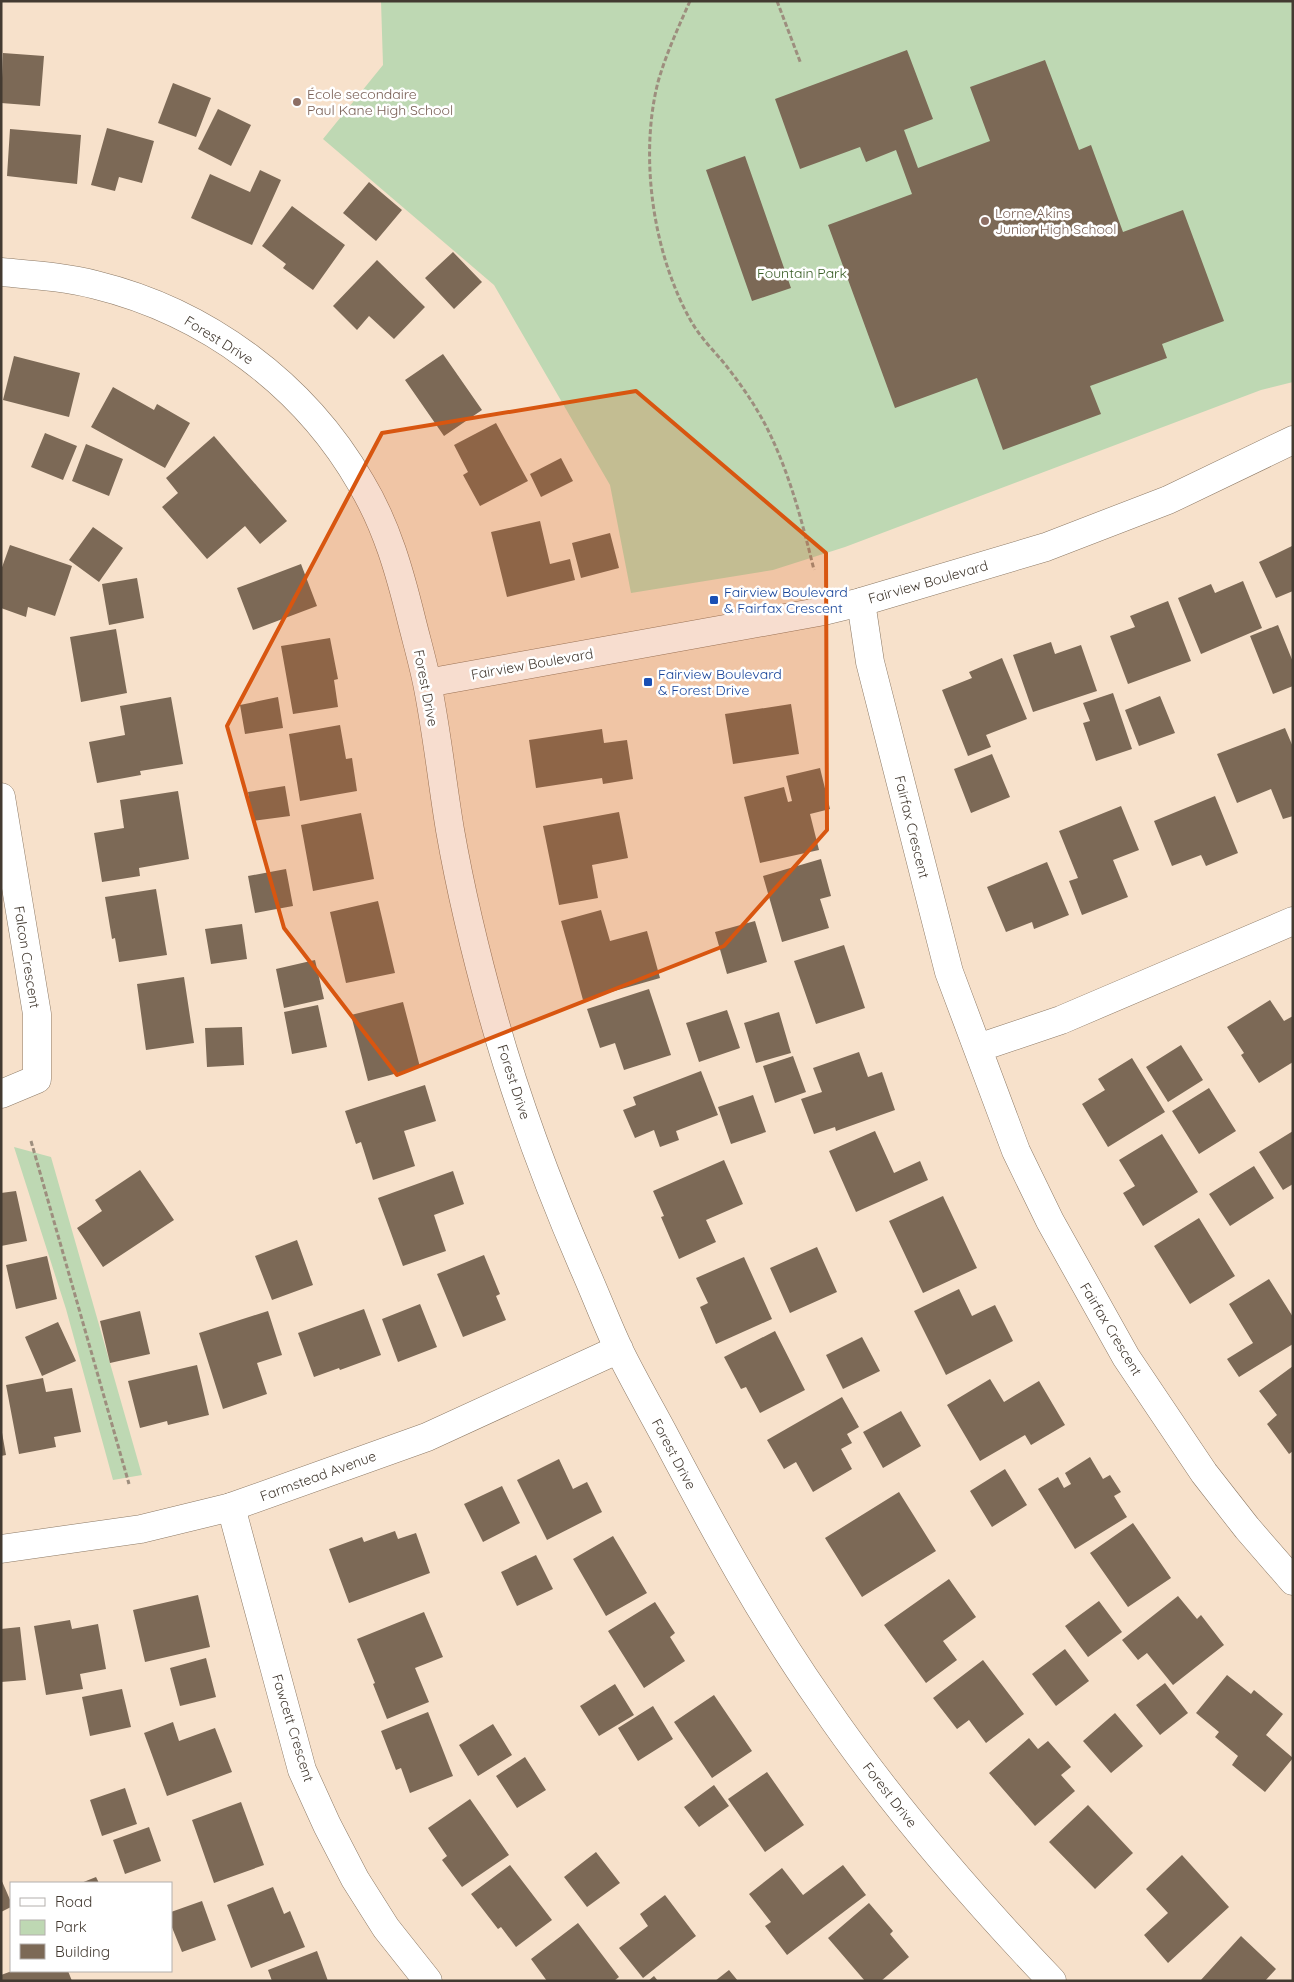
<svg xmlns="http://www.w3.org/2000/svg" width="1294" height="1982" viewBox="0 0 1294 1982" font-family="Quicksand,sans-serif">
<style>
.green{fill:#bed8b3}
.building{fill:#7c6956}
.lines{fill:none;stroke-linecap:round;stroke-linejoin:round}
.street-casing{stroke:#8c7965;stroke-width:29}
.secondary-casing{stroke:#8c7965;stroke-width:29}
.path{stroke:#9d8e7e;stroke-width:3;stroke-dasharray:5 2.5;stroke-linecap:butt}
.street{stroke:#fff;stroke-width:28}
.secondary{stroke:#fff;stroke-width:28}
.marked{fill:#d85610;fill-opacity:0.2;stroke:#d85610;stroke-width:4;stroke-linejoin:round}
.education-dot{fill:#8d6e63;stroke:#fff;stroke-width:2}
.transit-dot{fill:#1a4fb4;stroke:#fff;stroke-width:2}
.labels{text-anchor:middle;stroke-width:5;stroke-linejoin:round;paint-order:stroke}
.education-label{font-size:14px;fill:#785e54;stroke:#fff;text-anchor:start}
.park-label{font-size:14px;fill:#395d26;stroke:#fff}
.street-label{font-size:14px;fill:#433a31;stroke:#fff}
.transit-label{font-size:14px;fill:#164399;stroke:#fff;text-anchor:start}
</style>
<rect width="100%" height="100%" fill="#f7e1cb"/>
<path class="green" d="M 381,1 L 1293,1 L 1293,382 L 1261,390 L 845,547 L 773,570 L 631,593 L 610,485 L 494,285 L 323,139 L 383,65 Z
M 14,1147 L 51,1157 L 142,1475 L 113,1480 L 66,1309 Z"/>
<path class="building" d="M 907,50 L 933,119 L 904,130 L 918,168 L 990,141 L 970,87 L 1045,60 L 1079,150 L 1091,145 L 1123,232 L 1183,210 L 1224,321 L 1162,344 L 1167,358 L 1090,386 L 1101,414 L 1003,450 L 977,378 L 895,408 L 828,225 L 912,194 L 896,150 L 866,162 L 860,147 L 800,169 L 775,99 Z
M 3,53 L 44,56 L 40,106 L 1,103 Z
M 173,83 L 211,98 L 196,137 L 158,123 Z
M 218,109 L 251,125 L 231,166 L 198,149 Z
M 107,128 L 154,141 L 142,183 L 119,177 L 115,191 L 91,185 Z
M 10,129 L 81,135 L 77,184 L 7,176 Z
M 745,156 L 791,288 L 752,301 L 706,170 Z
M 260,170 L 281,180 L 252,245 L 191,218 L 210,174 L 250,192 Z
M 369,182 L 402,210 L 376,241 L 343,213 Z
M 292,206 L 345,245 L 313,290 L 283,268 L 286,264 L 262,246 Z
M 453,252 L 482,282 L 454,309 L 425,278 Z
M 377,260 L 425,307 L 394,339 L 369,316 L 357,330 L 333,306 Z
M 443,354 L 482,410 L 444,436 L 405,380 Z
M 14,356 L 80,373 L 69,417 L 3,400 Z
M 113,387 L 154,410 L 157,404 L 190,423 L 165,468 L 91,427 Z
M 496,423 L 528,481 L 480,506 L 463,475 L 468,472 L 454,445 Z
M 45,433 L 77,446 L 63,480 L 31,467 Z
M 214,436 L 287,521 L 260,544 L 245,526 L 207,559 L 162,507 L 178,493 L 166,478 Z
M 86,444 L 123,459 L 109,496 L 72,481 Z
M 561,458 L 573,481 L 541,497 L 530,474 Z
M 540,521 L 550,564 L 570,559 L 575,580 L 507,597 L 491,532 Z
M 93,527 L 123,548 L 99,582 L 69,560 Z
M 610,533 L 619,568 L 581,578 L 572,543 Z
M 10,545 L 72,566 L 55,616 L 28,607 L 26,617 L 1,608 L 1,570 Z
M 1292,546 L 1293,591 L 1276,598 L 1259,562 Z
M 301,564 L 317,606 L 253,630 L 237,588 Z
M 137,578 L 144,618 L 109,625 L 102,584 Z
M 1243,581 L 1262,628 L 1201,654 L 1178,598 L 1211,584 L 1215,593 Z
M 1168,601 L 1191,661 L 1128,684 L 1110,636 L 1135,627 L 1130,616 Z
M 1278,625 L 1293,662 L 1293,686 L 1273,694 L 1250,636 Z
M 116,629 L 127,693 L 81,702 L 70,637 Z
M 330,638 L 338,679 L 334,680 L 338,707 L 293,714 L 281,646 Z
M 1051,642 L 1055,654 L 1081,645 L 1097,691 L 1033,712 L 1013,655 Z
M 1002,658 L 1027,719 L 986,735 L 991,747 L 968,756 L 942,690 L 972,678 L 969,672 Z
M 1113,693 L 1132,749 L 1096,761 L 1083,723 L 1090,721 L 1083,703 Z
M 1160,696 L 1175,733 L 1139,746 L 1125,710 Z
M 171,697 L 183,764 L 140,771 L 141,775 L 97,783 L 89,742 L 125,735 L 120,706 Z
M 278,697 L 283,728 L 245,734 L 240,705 Z
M 791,704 L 799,754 L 733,764 L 725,714 Z
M 340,725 L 346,759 L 352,758 L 357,791 L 300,801 L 289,734 Z
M 1285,728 L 1293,747 L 1293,816 L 1283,819 L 1271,789 L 1237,803 L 1217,754 Z
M 602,729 L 604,743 L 627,740 L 633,779 L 603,784 L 602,778 L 536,788 L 529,740 Z
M 992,754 L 1010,797 L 971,813 L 954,769 Z
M 820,768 L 830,809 L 810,814 L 819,850 L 760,863 L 744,797 L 784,787 L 788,802 L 792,801 L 786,776 Z
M 285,786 L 290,816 L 253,821 L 248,792 Z
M 178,791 L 189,859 L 139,868 L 140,876 L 102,882 L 94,833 L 124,828 L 120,800 Z
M 1215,796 L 1238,853 L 1206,866 L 1201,855 L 1172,866 L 1154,821 Z
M 1121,806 L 1139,850 L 1113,860 L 1128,897 L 1082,915 L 1069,881 L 1078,878 L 1059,831 Z
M 619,812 L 628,858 L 592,865 L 598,898 L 559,905 L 543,826 Z
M 361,813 L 374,879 L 313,891 L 301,825 Z
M 821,859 L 831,896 L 820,899 L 829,928 L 782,942 L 763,876 Z
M 1047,862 L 1069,915 L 1034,929 L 1032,922 L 1006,932 L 987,887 Z
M 286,869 L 293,906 L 255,913 L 248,876 Z
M 156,889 L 167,955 L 119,962 L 115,938 L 112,939 L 105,897 Z
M 378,901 L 395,973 L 346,983 L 330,912 Z
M 601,910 L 610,941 L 647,931 L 660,978 L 583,1000 L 561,921 Z
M 755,921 L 767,962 L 727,974 L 715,932 Z
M 242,924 L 247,959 L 211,964 L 205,929 Z
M 844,945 L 865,1008 L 816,1024 L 794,961 Z
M 315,960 L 324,999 L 284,1008 L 276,969 Z
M 184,977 L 194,1043 L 146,1050 L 137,984 Z
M 649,989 L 671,1055 L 624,1070 L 615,1043 L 600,1048 L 587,1009 Z
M 1270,1000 L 1284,1021 L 1293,1016 L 1293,1062 L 1259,1083 L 1241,1055 L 1244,1053 L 1227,1027 Z
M 403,1002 L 420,1067 L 368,1081 L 351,1015 Z
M 318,1005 L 327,1047 L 292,1054 L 284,1012 Z
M 727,1010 L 740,1048 L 699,1062 L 686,1023 Z
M 779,1012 L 791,1053 L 756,1063 L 744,1023 Z
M 242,1027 L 244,1065 L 207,1067 L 205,1028 Z
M 1181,1045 L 1203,1080 L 1168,1102 L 1146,1067 Z
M 859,1052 L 868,1077 L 882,1072 L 895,1110 L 836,1131 L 835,1127 L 814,1134 L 801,1099 L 822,1092 L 813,1068 Z
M 793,1056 L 806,1092 L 775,1103 L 763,1066 Z
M 1132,1058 L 1165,1112 L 1108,1147 L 1082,1104 L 1105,1090 L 1098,1079 Z
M 701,1071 L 718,1115 L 676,1131 L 679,1140 L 660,1147 L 654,1130 L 635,1138 L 623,1110 L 636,1105 L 633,1097 Z
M 425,1085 L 436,1121 L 404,1131 L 415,1166 L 373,1180 L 361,1142 L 356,1144 L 345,1111 Z
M 1209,1088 L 1236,1131 L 1199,1154 L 1172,1111 Z
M 753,1095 L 766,1132 L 731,1144 L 718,1107 Z
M 875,1131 L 894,1173 L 920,1161 L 928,1180 L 856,1212 L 829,1151 Z
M 1293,1131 L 1293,1184 L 1283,1190 L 1259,1152 Z
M 1162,1134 L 1198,1192 L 1143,1226 L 1123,1193 L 1135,1186 L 1119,1160 Z
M 724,1160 L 743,1204 L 706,1220 L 716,1242 L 679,1259 L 661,1217 L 664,1216 L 653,1191 Z
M 1254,1166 L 1274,1198 L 1230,1226 L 1209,1194 Z
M 140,1170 L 174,1220 L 103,1267 L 77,1228 L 102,1211 L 95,1200 Z
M 453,1171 L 464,1204 L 434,1215 L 446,1251 L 403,1266 L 378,1198 Z
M 16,1191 L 27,1241 L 1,1246 L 1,1193 Z
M 943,1196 L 977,1268 L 923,1293 L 889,1221 Z
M 1199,1218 L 1235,1276 L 1190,1304 L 1154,1246 Z
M 297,1240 L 313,1285 L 272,1300 L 255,1256 Z
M 817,1247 L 837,1292 L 790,1313 L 770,1268 Z
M 484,1255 L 500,1294 L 496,1296 L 506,1320 L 463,1337 L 437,1274 Z
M 47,1256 L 57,1299 L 16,1309 L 6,1265 Z
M 744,1257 L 772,1319 L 716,1344 L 700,1307 L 708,1303 L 696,1278 Z
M 1269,1279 L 1293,1317 L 1293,1344 L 1239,1377 L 1227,1359 L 1253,1343 L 1229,1304 Z
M 959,1289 L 972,1316 L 995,1305 L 1013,1341 L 946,1375 L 914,1311 Z
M 420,1304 L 437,1347 L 398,1362 L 382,1319 Z
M 364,1309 L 381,1355 L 340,1370 L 339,1368 L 314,1377 L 298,1333 Z
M 140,1311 L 150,1354 L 110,1363 L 100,1321 Z
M 268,1311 L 282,1355 L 257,1363 L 267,1394 L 223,1409 L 199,1333 Z
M 58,1322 L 76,1361 L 42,1376 L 25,1337 Z
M 775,1331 L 805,1390 L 760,1413 L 746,1387 L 741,1389 L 724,1357 Z
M 862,1337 L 880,1371 L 843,1389 L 826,1355 Z
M 197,1365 L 209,1415 L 168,1425 L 167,1421 L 140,1428 L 128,1381 Z
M 1293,1366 L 1293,1451 L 1289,1454 L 1267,1424 L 1277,1415 L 1259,1391 Z
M 43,1378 L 46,1392 L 72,1388 L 81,1432 L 54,1437 L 56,1447 L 19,1454 L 6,1385 Z
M 990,1379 L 1004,1402 L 1039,1381 L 1065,1425 L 1031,1445 L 1025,1435 L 980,1461 L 947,1405 Z
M 842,1397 L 859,1427 L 847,1434 L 852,1443 L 841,1449 L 852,1469 L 813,1492 L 796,1462 L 784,1469 L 767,1440 Z
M 901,1411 L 921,1446 L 883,1468 L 863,1432 Z
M 1,1427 L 6,1455 L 1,1456 Z
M 1090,1457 L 1103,1479 L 1110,1475 L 1121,1492 L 1114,1496 L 1127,1517 L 1075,1549 L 1038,1489 L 1058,1477 L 1064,1488 L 1071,1484 L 1065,1473 Z
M 559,1459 L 573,1489 L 587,1482 L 602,1512 L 547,1540 L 517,1480 Z
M 1005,1469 L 1027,1505 L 992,1527 L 970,1491 Z
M 502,1486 L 520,1523 L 483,1542 L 464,1504 Z
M 899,1492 L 936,1551 L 862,1597 L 825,1538 Z
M 1133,1523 L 1171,1578 L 1128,1607 L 1090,1553 Z
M 395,1531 L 398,1539 L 416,1533 L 430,1573 L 349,1603 L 329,1549 L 362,1537 L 364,1542 Z
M 613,1536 L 647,1593 L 606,1616 L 573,1559 Z
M 536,1555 L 553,1589 L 517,1606 L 501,1572 Z
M 949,1579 L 976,1617 L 943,1641 L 957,1660 L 926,1683 L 884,1625 Z
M 198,1595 L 210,1647 L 145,1662 L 133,1610 Z
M 1178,1596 L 1197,1619 L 1201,1615 L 1224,1645 L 1173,1685 L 1147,1653 L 1138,1660 L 1122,1640 Z
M 1099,1601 L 1122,1632 L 1088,1657 L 1065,1626 Z
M 655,1602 L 675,1633 L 670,1637 L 685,1661 L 644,1688 L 608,1631 Z
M 424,1612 L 443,1657 L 415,1668 L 429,1702 L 387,1719 L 373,1684 L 375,1683 L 357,1639 Z
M 70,1620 L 72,1629 L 98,1624 L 106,1669 L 80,1674 L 83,1689 L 46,1695 L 34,1626 Z
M 20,1627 L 26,1680 L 1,1682 L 1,1629 Z
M 1065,1649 L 1089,1681 L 1056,1706 L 1032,1674 Z
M 206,1658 L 216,1697 L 180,1706 L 170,1668 Z
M 983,1660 L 1024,1714 L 986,1743 L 969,1720 L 957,1729 L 933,1698 Z
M 1227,1675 L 1251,1694 L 1254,1690 L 1283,1714 L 1266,1735 L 1293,1758 L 1265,1792 L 1232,1765 L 1238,1756 L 1215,1737 L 1219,1732 L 1196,1713 Z
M 1165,1683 L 1188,1713 L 1160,1735 L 1136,1705 Z
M 615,1684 L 634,1715 L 599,1736 L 580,1706 Z
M 122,1689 L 131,1727 L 90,1736 L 82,1697 Z
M 714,1695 L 752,1751 L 712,1778 L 674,1722 Z
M 653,1706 L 673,1739 L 638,1761 L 618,1728 Z
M 428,1712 L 453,1776 L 410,1793 L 401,1768 L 396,1770 L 381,1731 Z
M 1115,1713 L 1143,1746 L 1111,1773 L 1083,1741 Z
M 173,1722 L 179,1741 L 215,1728 L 232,1772 L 167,1796 L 144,1733 Z
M 493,1724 L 512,1755 L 478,1776 L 459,1745 Z
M 1029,1738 L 1038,1749 L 1048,1741 L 1071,1767 L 1061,1775 L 1075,1791 L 1035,1826 L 989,1773 Z
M 525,1757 L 546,1790 L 517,1808 L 496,1776 Z
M 767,1772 L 804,1825 L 765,1852 L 728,1799 Z
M 714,1785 L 729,1806 L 699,1827 L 684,1807 Z
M 125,1788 L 137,1824 L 102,1836 L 90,1800 Z
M 470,1799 L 509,1855 L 462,1887 L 442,1860 L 447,1856 L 428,1828 Z
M 241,1802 L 264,1865 L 214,1883 L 192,1820 Z
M 1088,1805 L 1133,1853 L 1095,1889 L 1049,1842 Z
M 149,1827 L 161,1861 L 125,1874 L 113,1840 Z
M 596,1852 L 620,1883 L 587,1907 L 564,1877 Z
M 1182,1855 L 1229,1907 L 1168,1963 L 1144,1935 L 1168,1913 L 1146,1889 Z
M 510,1865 L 552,1920 L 516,1947 L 501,1927 L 498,1929 L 471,1894 Z
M 843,1865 L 866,1895 L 787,1955 L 765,1926 L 771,1922 L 749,1894 L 782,1868 L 803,1895 Z
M 96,1877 L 99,1883 L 81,1883 Z
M 1,1879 L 11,1902 L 11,1907 L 1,1912 Z
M 273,1887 L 284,1914 L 290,1911 L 305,1947 L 251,1968 L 227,1905 Z
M 665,1895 L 696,1936 L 643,1978 L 619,1948 L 648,1926 L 640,1914 Z
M 202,1901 L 216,1940 L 182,1952 L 171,1925 L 171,1912 Z
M 869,1903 L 893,1931 L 890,1934 L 909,1957 L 881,1981 L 865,1981 L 828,1938 Z
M 578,1923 L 619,1977 L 614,1981 L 547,1981 L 531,1959 Z
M 1241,1936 L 1276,1969 L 1265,1981 L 1200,1981 Z
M 317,1951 L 328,1981 L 272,1981 L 268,1970 Z
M 729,1970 L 738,1981 L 715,1981 Z
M 12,1971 L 68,1971 L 72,1981 L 1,1981 L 1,1975 Z
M 654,1976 L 658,1981 L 648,1981 Z"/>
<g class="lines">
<g class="street-casing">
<path id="street" d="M 861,602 L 870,662 L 949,972 L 1016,1151 L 1050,1221 L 1126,1357 L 1204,1473 L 1247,1528 L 1293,1581
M 1,797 L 37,1014 L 37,1079 L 1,1094
M 978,1048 L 1061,1020 L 1293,921
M 231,1507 L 302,1770 L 327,1825 L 355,1879 L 386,1928 L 428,1981"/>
</g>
<g class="secondary-casing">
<path id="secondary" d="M 1,272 C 33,275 65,277 96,285 C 206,312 304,384 361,483 C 387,526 400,573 412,622 C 417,642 423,663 427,683 C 437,732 442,782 450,830 C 461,893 476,955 493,1016 C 517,1102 548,1185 583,1266 C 596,1295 607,1325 621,1354 C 635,1382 651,1410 666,1438 C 714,1529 763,1619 822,1703 C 890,1803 969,1894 1052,1981
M 427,683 L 824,611 L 861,602 L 1046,547 L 1168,500 L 1293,440
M 1,1549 L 141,1529 L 231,1507 L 427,1437 L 619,1349"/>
</g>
<path class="path" d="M 690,1 C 678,28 666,54 658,82 C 639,157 653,254 691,321 C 700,337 713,350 724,363 C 740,383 756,406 768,430 C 790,475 802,521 814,570
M 777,1 L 801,64
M 31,1141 L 129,1484"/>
<use href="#street" class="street"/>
<use href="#secondary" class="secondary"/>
</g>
<path class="marked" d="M 636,391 L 826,553 L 827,830 L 724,946 L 397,1075 L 284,928 L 227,726 L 382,433 Z"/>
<g class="education-dot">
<circle cx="297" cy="102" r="5"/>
<circle cx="985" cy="221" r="5"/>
</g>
<g class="transit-dot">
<rect x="709" y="595" width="10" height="10" rx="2.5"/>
<rect x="643" y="677" width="10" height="10" rx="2.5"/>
</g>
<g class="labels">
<g class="education-label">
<text x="307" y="99">École secondaire<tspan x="307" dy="16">Paul Kane High School</tspan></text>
<text x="995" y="218">Lorne Akins<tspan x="995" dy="16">Junior High School</tspan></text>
</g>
<g class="park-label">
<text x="802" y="278">Fountain Park</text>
</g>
<g class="street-label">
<text transform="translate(219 340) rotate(32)" y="5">Forest Drive</text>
<text transform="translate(928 582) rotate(-16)" y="5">Fairview Boulevard</text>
<text transform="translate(532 664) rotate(-10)" y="5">Fairview Boulevard</text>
<text transform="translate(426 688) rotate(79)" y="5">Forest Drive</text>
<text transform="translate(912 827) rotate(76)" y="5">Fairfax Crescent</text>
<text transform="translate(27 957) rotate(81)" y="5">Falcon Crescent</text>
<text transform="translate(514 1082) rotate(72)" y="5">Forest Drive</text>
<text transform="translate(1111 1329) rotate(59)" y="5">Fairfax Crescent</text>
<text transform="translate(674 1454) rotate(62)" y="5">Forest Drive</text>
<text transform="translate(318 1476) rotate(-20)" y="5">Farmstead Avenue</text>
<text transform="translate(293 1728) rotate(73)" y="5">Fawcett Crescent</text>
<text transform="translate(890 1795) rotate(52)" y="5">Forest Drive</text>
</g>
<g class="transit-label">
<text x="724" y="597">Fairview Boulevard<tspan x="724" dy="16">&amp; Fairfax Crescent</tspan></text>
<text x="658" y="679">Fairview Boulevard<tspan x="658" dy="16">&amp; Forest Drive</tspan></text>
</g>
</g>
<rect width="1294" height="1982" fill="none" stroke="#433a31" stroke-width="5"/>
<rect x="10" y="1882" width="162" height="90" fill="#ffffff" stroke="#b4b0ad"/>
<rect x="20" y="1898" width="25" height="8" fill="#ffffff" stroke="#b4b0ad"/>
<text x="55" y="1907" font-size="15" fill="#433a31">Road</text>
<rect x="20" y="1920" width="25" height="15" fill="#bed8b3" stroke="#b4b0ad"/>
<text x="55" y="1932" font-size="15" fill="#433a31">Park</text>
<rect x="20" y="1944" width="25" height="15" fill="#7c6956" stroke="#b4b0ad"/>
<text x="55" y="1957" font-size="15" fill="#433a31">Building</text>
</svg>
